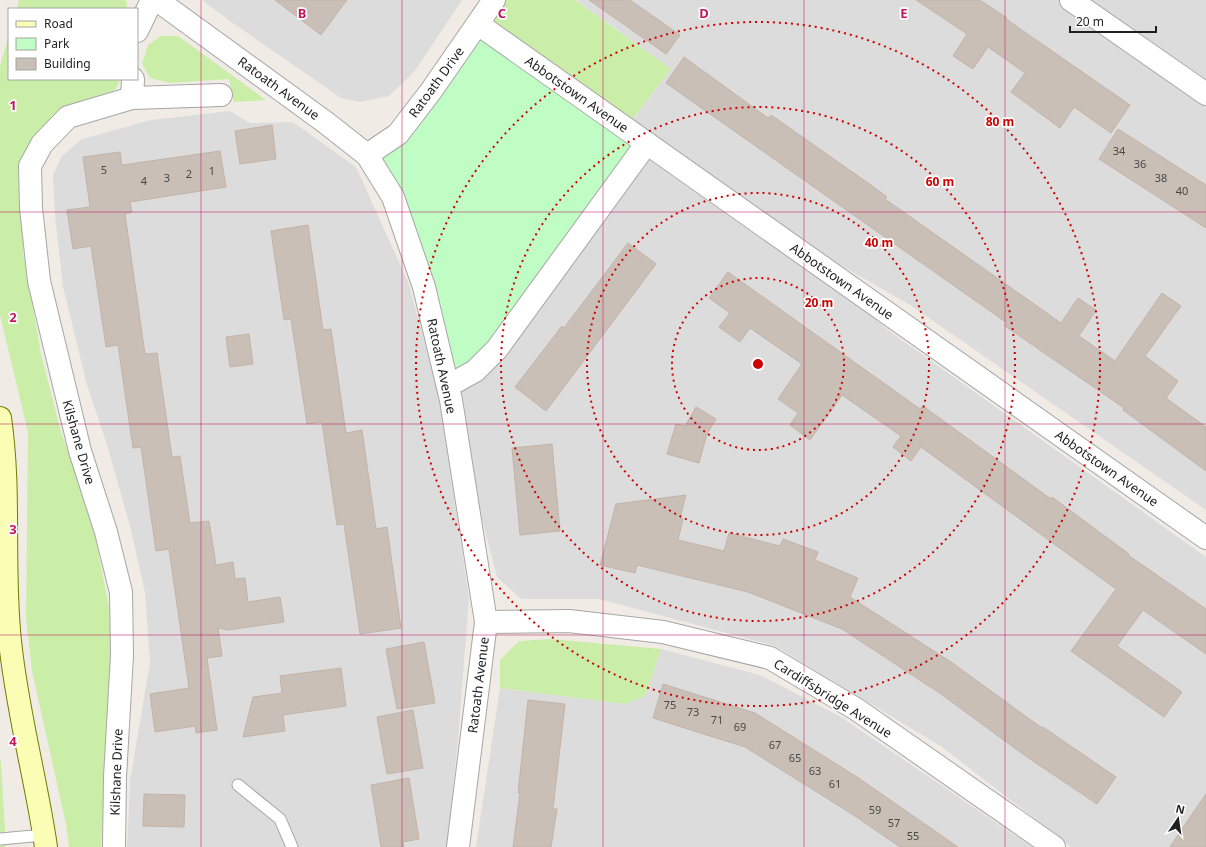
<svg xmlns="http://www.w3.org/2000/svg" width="1206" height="847" viewBox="0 0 1206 847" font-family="'Noto Sans',sans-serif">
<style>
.residential{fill:#dddcdc}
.grass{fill:#caeea7}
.park{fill:#bffdc4}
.building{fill:#c9bfb7;stroke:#c3b3a6}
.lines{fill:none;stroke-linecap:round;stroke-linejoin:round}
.lane-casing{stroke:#a6a6a6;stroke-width:13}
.street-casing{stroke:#a6a6a6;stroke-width:24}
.secondary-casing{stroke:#6f7c00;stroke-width:24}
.lane{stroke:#fff;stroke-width:11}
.street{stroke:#fff;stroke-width:22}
.secondary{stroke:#fafeb5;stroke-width:22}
.grid{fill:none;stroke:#c2185b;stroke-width:1;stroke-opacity:0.55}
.ring{fill:none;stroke:#ce0000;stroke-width:2;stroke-dasharray:2 4}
.labels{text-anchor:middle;stroke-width:3.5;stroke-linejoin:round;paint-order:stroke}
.number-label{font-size:11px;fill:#4a4745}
.street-label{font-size:13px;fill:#1f1f1f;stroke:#fff}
.grid-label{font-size:13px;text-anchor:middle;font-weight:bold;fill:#c2185b;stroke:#fff;stroke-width:3.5;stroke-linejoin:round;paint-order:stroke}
.centre{fill:#ce0000;stroke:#fff;stroke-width:2}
.ring-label{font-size:12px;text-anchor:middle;font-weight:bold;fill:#ce0000;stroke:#fff;stroke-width:3.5;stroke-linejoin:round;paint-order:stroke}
</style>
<rect width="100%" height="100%" fill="#f0ece5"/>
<path class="residential" d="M 202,0 L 462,0 L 414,72 L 389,96 L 360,102 L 341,98 L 230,21 Z
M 576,0 L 1206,0 L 1206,510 L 910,305 L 738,206 L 628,126 L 671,69 Z
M 230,111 L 250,123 L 293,122 L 356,167 L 408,282 L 438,390 L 469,598 L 458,739 L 447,847 L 127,847 L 130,781 L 150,662 L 145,593 L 131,530 L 108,448 L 87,385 L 63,287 L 55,215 L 53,175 L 62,156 L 82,139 L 151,120 Z
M 647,143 L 737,207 L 892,333 L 1206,557 L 1206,847 L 1071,847 L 942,747 L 775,646 L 599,599 L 521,599 L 497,577 L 451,399 Z
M 661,649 L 760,675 L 841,717 L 1032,847 L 476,847 L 500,688 L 625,704 L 645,696 Z"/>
<path class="grass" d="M 19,0 L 125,0 L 127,2 L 127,9 L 17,9 Z
M 495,0 L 575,0 L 671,69 L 628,125 L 479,24 Z
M 9,35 L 9,79 L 121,79 L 115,90 L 57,112 L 42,129 L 23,170 L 23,251 L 41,354 L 61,432 L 91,514 L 115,639 L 101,847 L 69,847 L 66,824 L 32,671 L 26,619 L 28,432 L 0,315 L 0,66 Z
M 161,36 L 178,36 L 266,100 L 234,102 L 229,79 L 170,83 L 150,78 L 142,64 L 148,45 Z
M 551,639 L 661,649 L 645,696 L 625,704 L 500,688 L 500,660 L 519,641 Z
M 0,758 L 1,763 L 6,847 L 0,847 Z"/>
<path class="park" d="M 479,26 L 646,142 L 506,339 L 448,385 L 369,155 Z"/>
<path class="building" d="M 275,0 L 347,0 L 321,35 Z
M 589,0 L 630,0 L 680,35 L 666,54 Z
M 916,0 L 980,0 L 1007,18 L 1006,19 L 1130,105 L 1111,133 L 1074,107 L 1060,128 L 1011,92 L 1025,73 L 988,47 L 973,69 L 953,56 L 967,34 Z
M 684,57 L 768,118 L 771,115 L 868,183 L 887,197 L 885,199 L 1061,323 L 1078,298 L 1096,310 L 1079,336 L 1115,361 L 1162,293 L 1181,306 L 1145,356 L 1178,381 L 1166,398 L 1206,427 L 1206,471 L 1123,410 L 1124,408 L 1005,326 L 1007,323 L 666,83 Z
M 272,125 L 276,159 L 240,164 L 235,131 Z
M 1118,129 L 1206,185 L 1206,228 L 1099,159 Z
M 220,151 L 226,187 L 130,202 L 132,212 L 125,214 L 145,354 L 157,353 L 172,457 L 180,456 L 190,523 L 209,521 L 216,565 L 233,562 L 235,579 L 245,578 L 248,602 L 280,597 L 284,622 L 228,630 L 218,628 L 222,656 L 207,658 L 217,730 L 196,733 L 195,726 L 155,732 L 150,694 L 189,688 L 169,549 L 156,551 L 141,447 L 133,448 L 118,345 L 106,347 L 91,246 L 73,249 L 67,210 L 90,207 L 83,157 L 120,152 L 122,165 Z
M 308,225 L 323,330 L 331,329 L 346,433 L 362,430 L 376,529 L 387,527 L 401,628 L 360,634 L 344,524 L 337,525 L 322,422 L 307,424 L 291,319 L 284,320 L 271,231 Z
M 628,243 L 656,264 L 546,411 L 515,387 L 562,326 L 564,328 Z
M 728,272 L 920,409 L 923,406 L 1051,499 L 1052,497 L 1129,554 L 1128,555 L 1206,609 L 1206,654 L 1143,610 L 1117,646 L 1182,692 L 1164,717 L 1071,651 L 1116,589 L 921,447 L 911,461 L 893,447 L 901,436 L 842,395 L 810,440 L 790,425 L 798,413 L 778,399 L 802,364 L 750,328 L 740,342 L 719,327 L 730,313 L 709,298 Z
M 249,334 L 253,364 L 230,367 L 226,337 Z
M 696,407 L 716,419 L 707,434 L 699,463 L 667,454 L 676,424 L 685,426 Z
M 552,444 L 560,531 L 520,535 L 512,448 Z
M 686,495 L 680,518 L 683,519 L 678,540 L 724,551 L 729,533 L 780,546 L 783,539 L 818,552 L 815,560 L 858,578 L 850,597 L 951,662 L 1042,728 L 1043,727 L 1116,777 L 1097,804 L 1024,755 L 941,694 L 842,629 L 748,592 L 637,565 L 635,573 L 600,565 L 616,504 Z
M 424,642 L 435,703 L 397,709 L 386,649 Z
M 341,668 L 346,706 L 283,715 L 285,731 L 243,737 L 253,697 L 282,693 L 280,676 Z
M 663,684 L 755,713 L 857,777 L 958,847 L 900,847 L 852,814 L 745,747 L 653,718 Z
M 528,700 L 565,704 L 553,809 L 557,809 L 551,847 L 513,847 L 520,793 L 518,793 Z
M 413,710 L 423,768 L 387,774 L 377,717 Z
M 409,778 L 419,839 L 403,842 L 404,847 L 381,847 L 371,785 Z
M 144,794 L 185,795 L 184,827 L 143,826 Z
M 1206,794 L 1206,847 L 1170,847 L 1186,823 Z"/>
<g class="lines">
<g class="lane-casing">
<path id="lane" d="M 238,785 L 280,819 L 292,847
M 0,839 L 44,835"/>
</g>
<g class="street-casing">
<path id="street" d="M 157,0 L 325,122 L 367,155 L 393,197 L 424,287 L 451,400 L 486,622 L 458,847
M 1071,0 L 1206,94
M 478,24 L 1206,538
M 137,31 L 152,0
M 132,98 L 221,95
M 367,155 L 398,134 L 431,91 L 494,0
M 448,386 L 475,371 L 497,349 L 647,143
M 486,622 L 569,621 L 663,632 L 770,658 L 856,709 L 1054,847
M 114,847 L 115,777 L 122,655 L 121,592 L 106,532 L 80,451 L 39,281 L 31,208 L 30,166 L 42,144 L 68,117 L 132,98 L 133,79"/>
</g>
<g class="secondary-casing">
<path id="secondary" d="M 0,418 C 11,492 2,567 10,641 C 17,711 36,778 46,847"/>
</g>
<use href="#lane" class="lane"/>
<use href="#street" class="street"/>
<use href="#secondary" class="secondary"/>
</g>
<path class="grid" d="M 201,0 L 201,847M 402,0 L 402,847M 603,0 L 603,847M 804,0 L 804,847M 1005,0 L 1005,847M 0,212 L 1206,212M 0,424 L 1206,424M 0,635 L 1206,635"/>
<g class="ring">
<circle cx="758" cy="364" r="86"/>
<circle cx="758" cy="364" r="171"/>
<circle cx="758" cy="364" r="257"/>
<circle cx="758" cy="364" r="342"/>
</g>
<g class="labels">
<g class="number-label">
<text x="1119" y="155">34</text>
<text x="1140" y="168">36</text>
<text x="104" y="174">5</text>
<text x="212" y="175">1</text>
<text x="189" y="178">2</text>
<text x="167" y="182">3</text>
<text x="1161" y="182">38</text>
<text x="144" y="185">4</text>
<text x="1182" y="195">40</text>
<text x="670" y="709">75</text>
<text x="693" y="716">73</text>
<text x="717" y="724">71</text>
<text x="740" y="731">69</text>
<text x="775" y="749">67</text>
<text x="795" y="762">65</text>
<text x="815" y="775">63</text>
<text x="835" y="788">61</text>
<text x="875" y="814">59</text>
<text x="894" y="827">57</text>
<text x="913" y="840">55</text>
</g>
<g class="street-label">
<text transform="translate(436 82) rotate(-54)" y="5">Ratoath Drive</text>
<text transform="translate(279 88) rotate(36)" y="5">Ratoath Avenue</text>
<text transform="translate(577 94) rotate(35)" y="5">Abbotstown Avenue</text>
<text transform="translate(842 281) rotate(35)" y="5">Abbotstown Avenue</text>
<text transform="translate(442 366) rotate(78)" y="5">Ratoath Avenue</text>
<text transform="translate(79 442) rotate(74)" y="5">Kilshane Drive</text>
<text transform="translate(1107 468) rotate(35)" y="5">Abbotstown Avenue</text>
<text transform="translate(478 685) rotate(-83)" y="5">Ratoath Avenue</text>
<text transform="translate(833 698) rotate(32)" y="5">Cardiffsbridge Avenue</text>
<text transform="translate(116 772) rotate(-88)" y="5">Kilshane Drive</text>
</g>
</g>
<g class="grid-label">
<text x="302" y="18">B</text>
<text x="502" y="18">C</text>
<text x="704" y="18">D</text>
<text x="904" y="18">E</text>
<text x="13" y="110">1</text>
<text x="13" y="322">2</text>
<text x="13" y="534">3</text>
<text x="13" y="746">4</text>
</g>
<circle cx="758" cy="364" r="6" class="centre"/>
<g class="ring-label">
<text x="1000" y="126">80 m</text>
<text x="940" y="186">60 m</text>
<text x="879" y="247">40 m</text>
<text x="819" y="307">20 m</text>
</g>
<rect x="8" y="8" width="130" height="72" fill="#ffffff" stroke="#a5a5a5"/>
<rect x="16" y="21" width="20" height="6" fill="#fafeb5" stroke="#a5a5a5"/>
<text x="44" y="28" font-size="12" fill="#1f1f1f">Road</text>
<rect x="16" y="38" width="20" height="12" fill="#bffdc4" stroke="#a5a5a5"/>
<text x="44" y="48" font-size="12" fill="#1f1f1f">Park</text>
<rect x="16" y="58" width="20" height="12" fill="#c9bfb7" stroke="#a5a5a5"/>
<text x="44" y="68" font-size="12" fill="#1f1f1f">Building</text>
<g transform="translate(1178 819) rotate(13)" stroke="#ffffff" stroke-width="3" paint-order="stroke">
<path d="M0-3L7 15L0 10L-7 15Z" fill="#1f1f1f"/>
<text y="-6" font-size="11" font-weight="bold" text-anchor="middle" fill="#1f1f1f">N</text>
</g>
<path d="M1070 26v6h86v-6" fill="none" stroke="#1f1f1f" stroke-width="2"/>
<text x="1076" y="26" font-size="12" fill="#1f1f1f" stroke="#ffffff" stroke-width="3" paint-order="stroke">20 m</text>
</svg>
